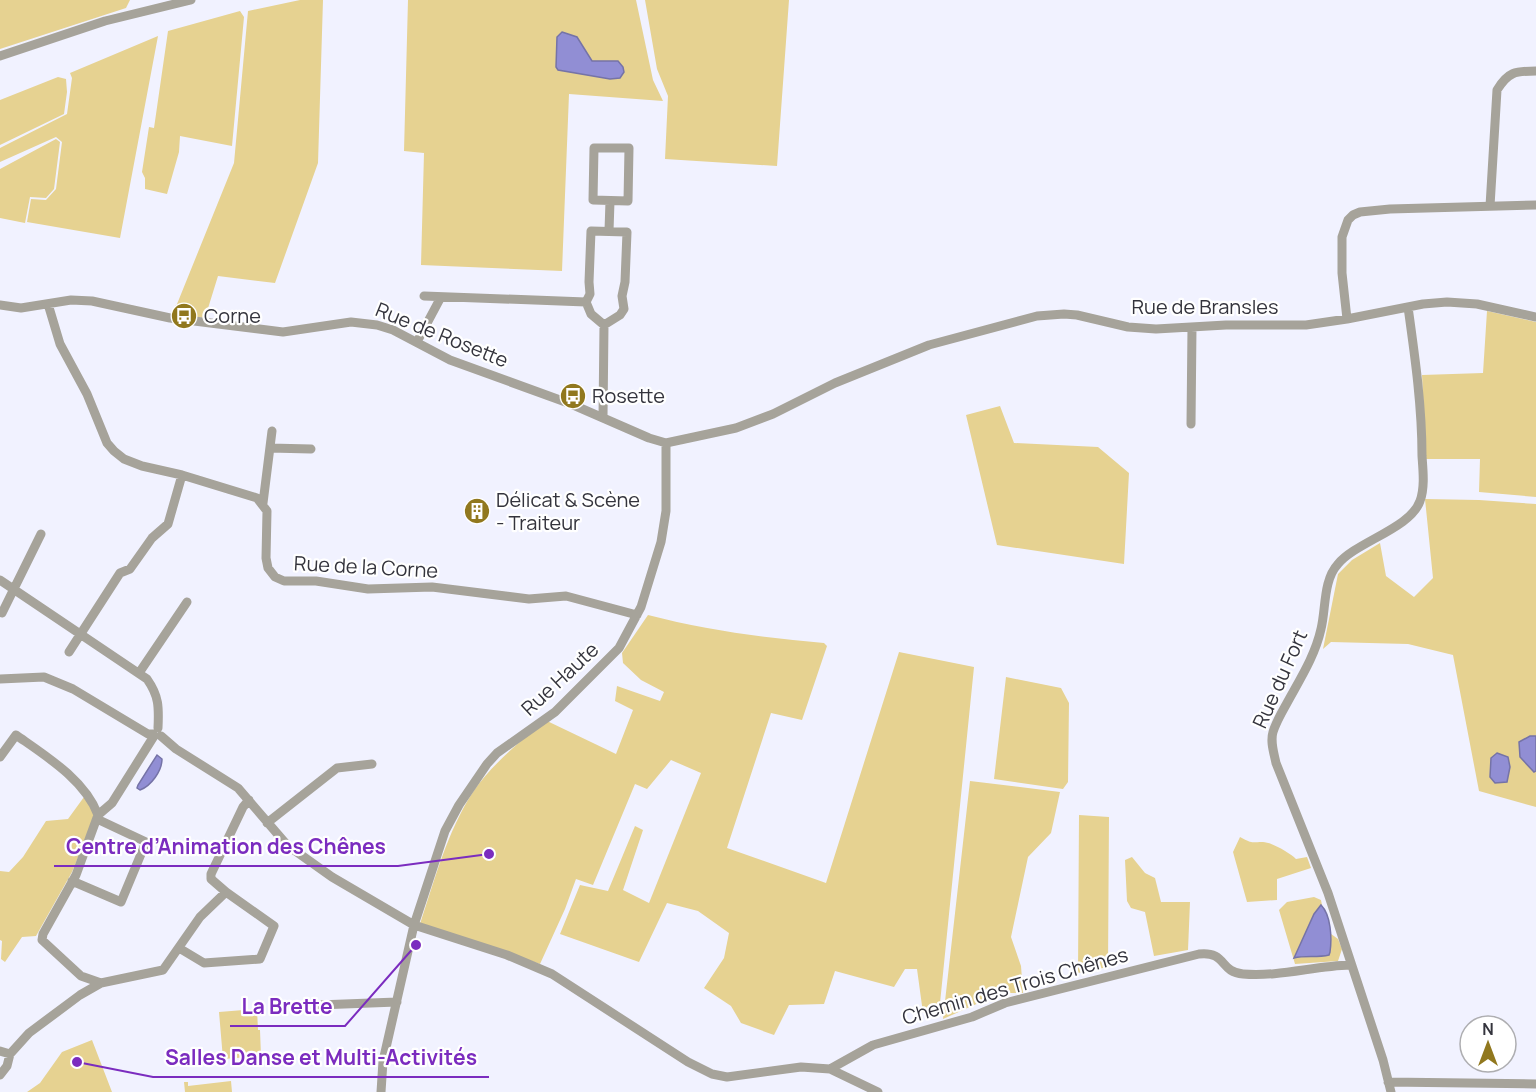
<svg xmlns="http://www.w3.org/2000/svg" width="1536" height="1092" viewBox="0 0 1536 1092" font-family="Manrope,sans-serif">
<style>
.green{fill:#e6d291}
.water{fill:#918ed4;stroke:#7573a7;stroke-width:1.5}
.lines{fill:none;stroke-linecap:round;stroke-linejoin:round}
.minor{stroke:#a6a39a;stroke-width:9}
.labels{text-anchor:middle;stroke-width:4.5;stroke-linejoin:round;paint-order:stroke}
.street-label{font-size:20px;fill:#34343d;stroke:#fff}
.poi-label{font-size:20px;fill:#34343d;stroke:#fff;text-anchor:start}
.leader{fill:none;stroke:#7b2cbf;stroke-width:2}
.callout-dot{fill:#7b2cbf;stroke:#fff;stroke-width:2}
.callout-label{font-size:21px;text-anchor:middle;font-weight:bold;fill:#7b2cbf;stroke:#fff;stroke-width:4.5;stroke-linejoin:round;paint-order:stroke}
</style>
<rect width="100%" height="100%" fill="#f1f2ff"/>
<path class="green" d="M 0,0 L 130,0 L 126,8 L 0,49 Z
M 300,0 L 323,0 L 318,163 L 275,283 L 218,276 L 205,318 L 173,314 L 234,163 L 248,11 Z
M 408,0 L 636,0 L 653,80 L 663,101 L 569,94 L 562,271 L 421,265 L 424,153 L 404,151 Z
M 645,0 L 789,0 L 777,166 L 665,159 L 668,96 L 657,69 Z
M 240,11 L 244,17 L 232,146 L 180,136 L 179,152 L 167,194 L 145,189 L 145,178 L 142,172 L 149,127 L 154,128 L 168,31 Z
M 158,36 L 120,238 L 27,222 L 31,199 L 46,200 L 56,189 L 62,142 L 56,137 L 0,162 L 0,148 L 67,114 L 72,78 L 70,73 Z
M 58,77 L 66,79 L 67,92 L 64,114 L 0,145 L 0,100 Z
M 56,139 L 60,142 L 54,189 L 46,198 L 30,197 L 25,223 L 0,218 L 0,169 Z
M 1487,311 L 1536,322 L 1536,497 L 1479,492 L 1480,459 L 1426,459 L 1422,375 L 1483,373 Z
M 1000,406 L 1014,443 L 1098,447 L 1129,473 L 1124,564 L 997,545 L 966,415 Z
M 1425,499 L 1479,500 L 1536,504 L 1536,807 L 1479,791 L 1453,655 L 1408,644 L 1331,642 L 1323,649 L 1338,574 L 1352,560 L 1380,543 L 1386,576 L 1414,597 L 1433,578 Z
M 648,615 C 706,630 765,638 824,643 L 827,646 L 802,720 L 771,713 L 727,848 L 826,883 L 899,652 L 974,667 L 939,1013 L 923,1013 L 917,969 L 905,969 L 894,987 L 835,971 L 824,1004 L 789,1005 L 774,1035 L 741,1023 L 731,1006 L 704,988 L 724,958 L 729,933 L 698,911 L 667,903 L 639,962 L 560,934 L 580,885 L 608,891 L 635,826 L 643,830 L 623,890 L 649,903 L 701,773 L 671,760 L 647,789 L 635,784 L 593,885 L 576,879 L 565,909 L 540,964 L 420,924 C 435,879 447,832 473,792 C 492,764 520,742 545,720 L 616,754 L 633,710 L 615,701 L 617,686 L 660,701 L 664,692 L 641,680 L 623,663 L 622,653 Z
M 1006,677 L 1061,688 L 1069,703 L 1068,782 L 1063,789 L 994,779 Z
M 970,781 L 1060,792 L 1051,833 L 1028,857 L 1011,937 L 1021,966 L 1023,993 L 1001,993 L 943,1019 Z
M 84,797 L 91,803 L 94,818 L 72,872 L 36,936 L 22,937 L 5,962 L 1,959 L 2,941 L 0,940 L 0,871 L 9,872 L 23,857 L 46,821 L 68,819 Z
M 1079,815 L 1109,817 L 1108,967 L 1078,973 Z
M 1240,837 C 1253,844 1250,842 1263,842 C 1271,842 1290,853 1296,859 L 1307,857 L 1311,868 L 1277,879 L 1277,900 L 1247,902 L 1233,852 Z
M 1132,857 L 1145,873 L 1155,878 L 1161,902 L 1190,902 L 1188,950 L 1154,956 L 1145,912 L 1131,908 L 1127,901 L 1125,860 Z
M 1314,897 L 1321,900 L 1327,931 L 1338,939 L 1342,949 L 1338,961 L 1295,964 L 1279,910 L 1287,902 Z
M 257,1009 L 258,1030 L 260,1030 L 261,1056 L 223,1059 L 219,1012 Z
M 92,1040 L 112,1092 L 27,1092 L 40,1083 L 62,1052 Z
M 231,1081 L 232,1092 L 185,1092 L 184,1082 L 188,1082 L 188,1086 Z"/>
<path class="water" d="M 562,32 L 577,37 L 592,61 L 618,61 L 623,67 L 624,72 L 620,78 L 610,79 L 558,70 L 556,67 L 557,37 Z
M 1530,736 L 1536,736 L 1536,771 L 1534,772 L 1520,757 L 1519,742 Z
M 1497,753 L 1508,757 L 1510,767 L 1507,782 L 1495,783 L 1490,777 L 1491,758 Z
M 157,755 L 162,759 C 162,771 151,786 140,790 L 137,788 L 138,785 Z
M 1321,905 C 1331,915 1332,938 1330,952 L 1329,955 C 1317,958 1305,955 1294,958 L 1314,914 Z"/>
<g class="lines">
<path class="minor" d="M 0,56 L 105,21 L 191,0
M 594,148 L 629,148 L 628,201 L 593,200 Z
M 1490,206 L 1497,90 C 1508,72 1515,71 1536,71
M 591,231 L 627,232 L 625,282 L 622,296 L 624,309 L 620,315 L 604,325 L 591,314 L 586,302 L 590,294 L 589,282 Z
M 609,231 L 610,201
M 424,296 L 586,302
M 48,304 L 60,344 L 87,394 L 107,443 L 114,451 L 124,459 L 142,466 L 182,475 L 257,498 L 267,511 L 266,558 L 268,568 L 275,577 L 284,581 L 316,581 L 368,589 L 432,587 L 529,599 L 566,596 L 637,615
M 0,305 L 21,308 L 71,300 L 92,301 L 170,318 L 283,332 L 351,322 L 377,325 L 393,330 L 450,360 L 571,404 L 649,438 L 666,443
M 1347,319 L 1342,273 L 1342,237 L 1348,220 L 1353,215 L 1360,212 L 1390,209 L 1536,205
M 417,342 L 441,297
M 603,417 L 604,325
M 1191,424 L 1192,327
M 666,443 L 736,428 L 773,414 L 835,383 L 929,345 L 1037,316 L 1064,314 L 1077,315 L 1128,327 L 1156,329 L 1226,325 L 1306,325 L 1347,319 L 1423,304 L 1447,302 L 1477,304 L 1536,317
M 270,448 L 311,449
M 263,503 L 272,431
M 0,580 L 147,679 C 159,696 159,707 158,728
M 2,613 L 41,534
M 69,652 L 120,573 L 130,569 L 152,538 L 168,524 L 182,475
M 139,673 L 187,602
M 0,679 L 44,677 L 73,689 L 148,734 L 153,734
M 161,736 L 176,749 L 238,788 L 287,845 L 332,877 L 414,925 L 507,955 L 552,974 L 688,1062 L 712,1074 L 727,1077 L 801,1067 L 830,1069 L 878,1092
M 0,757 L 16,735 C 46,756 85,780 98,815
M 267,823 L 337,768 L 372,764
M 72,881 L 121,902 L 146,842 L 97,819
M 179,948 L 204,963 L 260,959 L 274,926 L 226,892 L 211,879 L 211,874 L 243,807 L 249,800
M 101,983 L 81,976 L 42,940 L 43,934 L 76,875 L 98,815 L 112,803 L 154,736
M 318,1005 L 397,1002
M 0,1051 L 10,1054 L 29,1033 L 80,995 L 101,983 L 163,970 L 200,917 L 226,892
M 830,1069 L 873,1045 L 972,1017 L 1005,1003 L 1199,954 C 1227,951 1219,972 1243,974 C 1279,977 1314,966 1350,965
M 0,1075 L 7,1066 L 10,1054
M 1388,1082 L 1536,1084
M 381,1092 L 383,1061 L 414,925 L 445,831 L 459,805 L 487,764 L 497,753 L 555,712 L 619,648 L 641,607 L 661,542 L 666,511 L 666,443
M 1391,1092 L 1383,1060 L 1328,893 L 1276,763 C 1274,753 1270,742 1273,732 C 1276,722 1282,712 1287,703 C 1300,679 1315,656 1321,629 C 1326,609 1323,580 1338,564 C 1356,542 1411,528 1420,501 C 1425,488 1423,470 1422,456 C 1422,406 1415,357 1408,307"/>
</g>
<defs>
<g id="bus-disc" transform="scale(1.35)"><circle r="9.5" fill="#91781e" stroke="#fff"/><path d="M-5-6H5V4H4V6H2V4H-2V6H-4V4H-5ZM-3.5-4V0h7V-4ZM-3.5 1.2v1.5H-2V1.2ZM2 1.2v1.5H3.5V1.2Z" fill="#fff"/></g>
<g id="building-disc" transform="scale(1.35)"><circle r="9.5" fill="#91781e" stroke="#fff"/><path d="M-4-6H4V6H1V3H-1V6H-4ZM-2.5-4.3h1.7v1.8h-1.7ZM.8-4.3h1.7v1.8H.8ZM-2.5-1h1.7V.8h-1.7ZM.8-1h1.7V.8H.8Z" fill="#fff"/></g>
</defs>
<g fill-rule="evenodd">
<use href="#bus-disc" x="184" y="316"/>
<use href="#bus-disc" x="573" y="396"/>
<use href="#building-disc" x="477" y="511"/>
</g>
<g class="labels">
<g class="street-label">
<text x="1205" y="314">Rue de Bransles</text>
<text transform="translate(442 335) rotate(22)" y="7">Rue de Rosette</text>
<text transform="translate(366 567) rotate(3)" y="7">Rue de la Corne</text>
<text transform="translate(560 679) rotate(-43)" y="7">Rue Haute</text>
<text transform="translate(1280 679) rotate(-66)" y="7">Rue du Fort</text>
<text transform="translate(1015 986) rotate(-16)" y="7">Chemin des Trois Chênes</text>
</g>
<g class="poi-label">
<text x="204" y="323">Corne</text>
<text x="592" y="403">Rosette</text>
<text x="496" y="507">Délicat &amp; Scène<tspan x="496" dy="23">- Traiteur</tspan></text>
</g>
</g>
<path class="leader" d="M489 854L398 866H54M416 945L345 1026H230M77 1062L153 1077H489"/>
<g class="callout-dot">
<circle cx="489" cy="854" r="6"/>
<circle cx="416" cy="945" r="6"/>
<circle cx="77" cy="1062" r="6"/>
</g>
<g class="callout-label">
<text x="226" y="854">Centre d’Animation des Chênes</text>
<text x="287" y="1014">La Brette</text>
<text x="321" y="1065">Salles Danse et Multi-Activités</text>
</g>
<g transform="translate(1488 1044)"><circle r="28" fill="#ffffff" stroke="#aeaeb1" stroke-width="1.5"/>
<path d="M0-4.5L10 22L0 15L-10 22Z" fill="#91781e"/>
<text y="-9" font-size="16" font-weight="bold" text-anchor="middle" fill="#34343d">N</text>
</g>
</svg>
